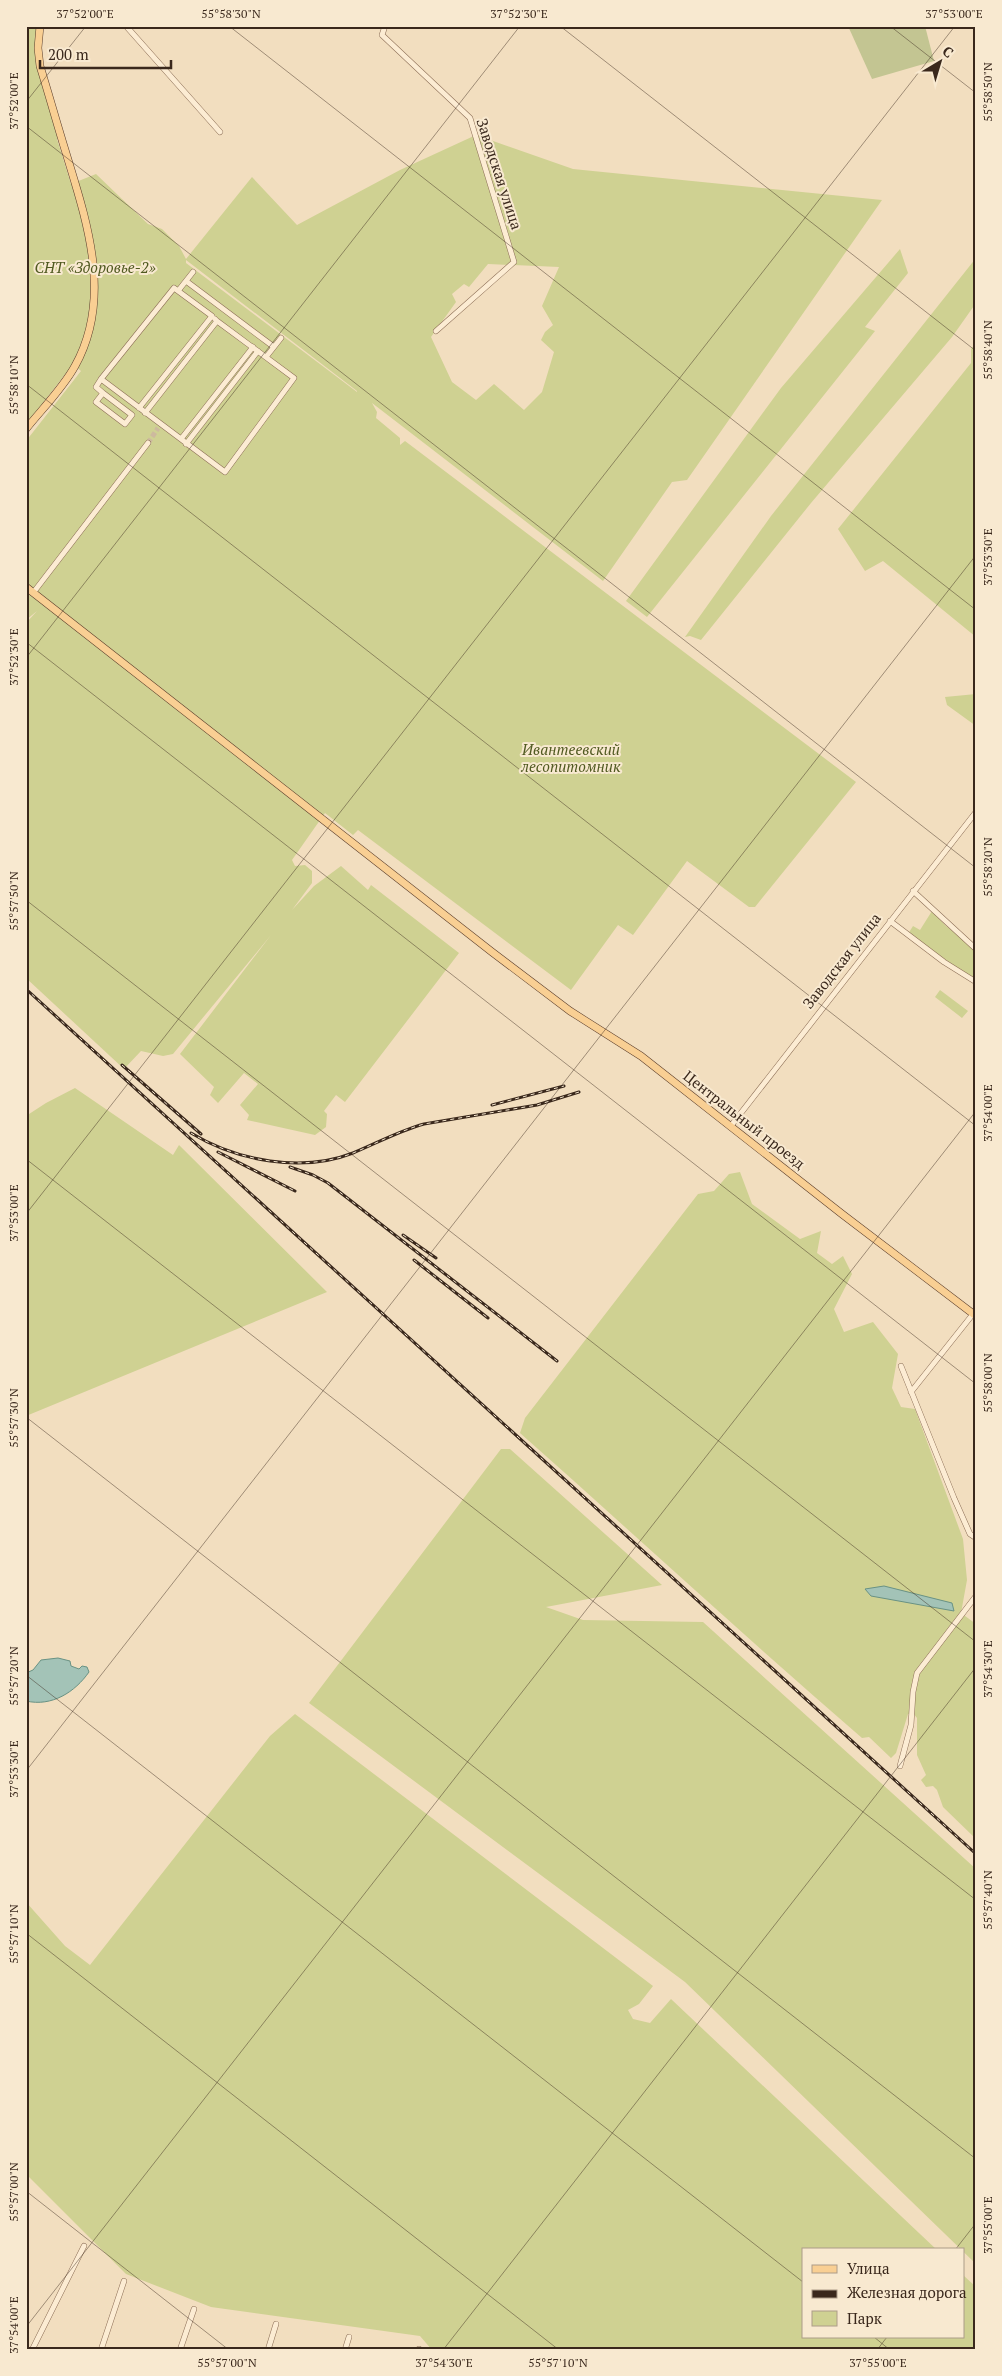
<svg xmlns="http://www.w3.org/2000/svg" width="1002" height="2376" viewBox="0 0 1002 2376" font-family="'PT Serif',serif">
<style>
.green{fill:#cfd192;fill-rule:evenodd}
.cemetery{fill:#c3c592}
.water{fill:#a3c3b7;stroke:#699284}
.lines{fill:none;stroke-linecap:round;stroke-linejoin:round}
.minor-tunnel{stroke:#cdba9e;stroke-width:5;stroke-dasharray:5 2.5;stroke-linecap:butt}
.minor-casing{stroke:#8c6e56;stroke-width:6}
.major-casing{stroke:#593c2b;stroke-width:8}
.minor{stroke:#fcecd3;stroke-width:5}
.major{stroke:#f9cf93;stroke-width:7}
.rail-casing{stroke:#3a281c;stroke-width:3}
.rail{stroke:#f8e9d0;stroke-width:1;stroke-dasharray:4;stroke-linecap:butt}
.ticks{fill:none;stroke:#3a281c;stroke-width:1;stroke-opacity:0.45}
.labels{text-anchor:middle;stroke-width:4;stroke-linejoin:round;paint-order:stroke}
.street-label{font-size:15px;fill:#3a281c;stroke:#f8e9d0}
.park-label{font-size:15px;font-style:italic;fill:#505920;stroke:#f8e9d0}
.neatline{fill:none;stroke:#3a281c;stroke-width:2}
.ticks-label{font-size:12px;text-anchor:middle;fill:#3a281c}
</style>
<rect width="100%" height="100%" fill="#f2debf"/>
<path class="green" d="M 26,26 L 36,26 L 37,60 L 61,136 L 57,139 L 71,184 L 96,174 L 148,224 L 162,229 L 179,246 L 186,259 L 252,177 L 297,225 L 400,170 L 476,135 L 573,169 L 882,200 L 687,480 L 672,482 L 603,581 L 372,403 L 377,412 L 376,418 L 400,438 L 400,445 L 405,441 L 856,782 L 755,907 L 749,907 L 687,861 L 633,935 L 618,925 L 571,990 L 358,830 L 353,835 L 325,813 L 292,860 L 295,866 L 305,865 L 312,871 L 312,883 L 292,910 L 314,886 L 341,866 L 368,890 L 371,885 L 459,953 L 345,1102 L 336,1095 L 324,1111 L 327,1114 L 326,1127 L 315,1135 L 247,1120 L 249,1115 L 240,1105 L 258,1084 L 244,1073 L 218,1103 L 210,1095 L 214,1087 L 180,1054 L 271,935 L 173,1054 L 163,1056 L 141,1051 L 124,1069 L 26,978 L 26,623 L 37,611 L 26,620 L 26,441 L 81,371 L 73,364 L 26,425 ZM 186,260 L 357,391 L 357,392 L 186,263 ZM 488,264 L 559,267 L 542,306 L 553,325 L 545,332 L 541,340 L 554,352 L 542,392 L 524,410 L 494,384 L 476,400 L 452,382 L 431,337 L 456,302 L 452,294 L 464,284 L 469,287 Z
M 900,249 L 908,273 L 865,327 L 875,331 L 647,617 L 626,601 L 781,388 Z
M 976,258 L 976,303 L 952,337 L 811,503 L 701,640 L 690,636 L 685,637 L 771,516 Z
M 976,343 L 976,637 L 883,561 L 865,571 L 838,529 L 971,363 L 971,349 Z
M 976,694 L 976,726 L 947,705 L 945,697 Z
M 932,911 L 946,926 L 976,949 L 976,982 L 908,934 L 913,926 L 920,930 Z
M 940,990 L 968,1011 L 962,1018 L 935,997 Z
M 75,1088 L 173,1155 L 179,1145 L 327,1292 L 26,1416 L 26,1116 L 46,1103 Z
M 740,1172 L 752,1204 L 800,1239 L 821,1231 L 817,1253 L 832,1264 L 843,1256 L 852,1274 L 834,1309 L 844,1332 L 873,1322 L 898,1354 L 892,1388 L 901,1407 L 915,1409 L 963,1539 L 967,1580 L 961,1613 L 976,1624 L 976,1839 L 943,1807 L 937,1790 L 933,1786 L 926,1787 L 921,1780 L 926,1775 L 917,1755 L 917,1718 L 913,1713 L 908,1714 L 896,1753 L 891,1758 L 869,1737 L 862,1738 C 746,1638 634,1534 520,1433 L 525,1418 L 698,1194 L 714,1191 L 729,1174 Z
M 501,1449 L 510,1449 L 662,1585 L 546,1607 L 583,1620 L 703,1622 L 976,1869 L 976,2264 L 685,1982 L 309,1703 Z
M 295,1714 L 653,1986 L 639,2004 L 628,2010 L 633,2019 L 650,2023 L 671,1999 L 937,2250 L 803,2250 L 803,2337 L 963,2337 L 963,2275 L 976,2287 L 976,2350 L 432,2350 L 420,2336 L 211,2307 L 126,2274 L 26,2174 L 26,1902 L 65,1946 L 90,1965 L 270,1736 Z"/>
<path class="cemetery" d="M 848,26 L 925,26 L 934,61 L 872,79 Z"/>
<path class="water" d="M 884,1586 L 952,1603 L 954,1611 L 871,1596 L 865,1589 Z
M 58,1658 L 70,1661 L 71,1666 L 79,1669 L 82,1666 L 87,1667 L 89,1672 C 75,1692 52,1707 26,1701 L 26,1673 L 33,1670 L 41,1660 Z"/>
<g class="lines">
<path class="minor-tunnel" d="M 148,443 L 158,428"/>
<g class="minor-casing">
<path id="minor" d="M 126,26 L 220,132
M 385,26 L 382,35 L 470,118 L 514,262 L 436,331
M 186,281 L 274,347
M 178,291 L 193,272
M 266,357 L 281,338
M 101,379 L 96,387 L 103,393 L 96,402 L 125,424 L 132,415 L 103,393
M 139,408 L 212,316 L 174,288 L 101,379 L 225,472 L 294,378 L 217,321
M 145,413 L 217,321 L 215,319
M 181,439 L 253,347
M 186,444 L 258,351
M 33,593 L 148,443
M 913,891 L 976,949
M 890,921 L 944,962 L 976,982
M 730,1127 L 976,812
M 901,1366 L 954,1498 L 970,1534 L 976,1538
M 911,1392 L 973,1314
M 900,1766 L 911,1725 L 913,1692 L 917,1673 L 976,1596
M 32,2350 L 84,2246
M 101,2350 L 124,2281
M 180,2350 L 194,2309
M 268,2350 L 276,2324
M 345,2350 L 349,2337
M 419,2350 L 419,2349"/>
</g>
<g class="major-casing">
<path id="major" d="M 26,429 C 42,409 63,388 75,366 C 113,298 87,222 66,153 C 57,124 49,95 40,66 L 38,48 L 40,26
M 26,587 L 492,952 L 570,1011 L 641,1056 L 842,1214 L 976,1316"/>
</g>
<use href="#minor" class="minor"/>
<use href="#major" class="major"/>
<g class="rail-casing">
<path id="rail" d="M 26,989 L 976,1854
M 122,1065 L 201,1134
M 492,1105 L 564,1086
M 191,1133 C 237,1161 302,1173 353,1153 C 377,1143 399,1131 424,1124 L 537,1105 L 579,1092
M 218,1152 L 295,1191
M 290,1167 L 313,1175 L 328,1183 L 557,1361
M 403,1235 L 436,1258
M 414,1260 L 488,1318"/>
</g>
<use href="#rail" class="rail"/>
</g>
<path class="ticks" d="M 229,26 L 976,610M 560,26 L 976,351M 890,26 L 976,93M 26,102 L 86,26M 26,126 L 976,868M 26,384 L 976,1126M 26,642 L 976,1384M 26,658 L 520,26M 26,900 L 976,1642M 26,1159 L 976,1900M 26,1214 L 955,26M 26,1417 L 976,2159M 26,1675 L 803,2282M 26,1771 L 976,555M 26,1933 L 559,2350M 26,2191 L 229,2350M 955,2250 L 976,2223M 26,2327 L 976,1111M 874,2337 L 890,2350M 443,2350 L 976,1667M 877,2350 L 887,2337"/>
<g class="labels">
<g class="street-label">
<text transform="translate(499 174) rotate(72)" y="5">Заводская улица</text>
<text transform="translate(842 961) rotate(-52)" y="5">Заводская улица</text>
<text transform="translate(744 1120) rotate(38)" y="5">Центральный проезд</text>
</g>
<g class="park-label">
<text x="95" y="273">СНТ «Здоровье-2»</text>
<text x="571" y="755">Ивантеевский<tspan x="571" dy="17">лесопитомник</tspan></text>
</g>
</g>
<rect width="1002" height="2376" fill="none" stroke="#f8e9d0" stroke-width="55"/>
<rect x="802" y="2248" width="162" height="90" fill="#f8e9d0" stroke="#ac9c88"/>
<rect x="812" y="2265" width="25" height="8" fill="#f9cf93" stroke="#ac9c88"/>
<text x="847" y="2274" font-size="15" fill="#3a281c">Улица</text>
<rect x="812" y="2290" width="25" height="8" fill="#3a281c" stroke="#ac9c88"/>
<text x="847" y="2298" font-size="15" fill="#3a281c">Железная дорога</text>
<rect x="812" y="2311" width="25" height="15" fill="#cfd192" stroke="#ac9c88"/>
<text x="847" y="2324" font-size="15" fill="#3a281c">Парк</text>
<g transform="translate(940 62) rotate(38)" stroke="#f8e9d0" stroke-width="4" paint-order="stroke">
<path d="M0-4L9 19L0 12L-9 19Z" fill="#3a281c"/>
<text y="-8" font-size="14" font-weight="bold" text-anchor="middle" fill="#3a281c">С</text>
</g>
<path d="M40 60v8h131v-8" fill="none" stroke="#3a281c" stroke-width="2.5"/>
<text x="48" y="60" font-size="15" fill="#3a281c" stroke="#f8e9d0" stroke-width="4" paint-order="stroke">200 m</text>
<rect x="28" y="28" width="946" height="2320" class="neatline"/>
<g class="ticks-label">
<text x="85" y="18">37°52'00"E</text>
<text x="231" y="18">55°58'30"N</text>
<text x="519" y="18">37°52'30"E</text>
<text x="954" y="18">37°53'00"E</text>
<text transform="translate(988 92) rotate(-90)" y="4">55°58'50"N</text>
<text transform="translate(14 101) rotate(-90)" y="4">37°52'00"E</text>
<text transform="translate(988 350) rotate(-90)" y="4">55°58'40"N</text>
<text transform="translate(14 385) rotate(-90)" y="4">55°58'10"N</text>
<text transform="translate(988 557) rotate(-90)" y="4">37°53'30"E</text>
<text transform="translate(14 657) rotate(-90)" y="4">37°52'30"E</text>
<text transform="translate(988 867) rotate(-90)" y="4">55°58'20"N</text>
<text transform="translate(14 901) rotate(-90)" y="4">55°57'50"N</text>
<text transform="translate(988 1113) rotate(-90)" y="4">37°54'00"E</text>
<text transform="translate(14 1213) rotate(-90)" y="4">37°53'00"E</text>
<text transform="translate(988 1383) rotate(-90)" y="4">55°58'00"N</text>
<text transform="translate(14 1418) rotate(-90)" y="4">55°57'30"N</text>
<text transform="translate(988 1669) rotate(-90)" y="4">37°54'30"E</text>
<text transform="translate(14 1676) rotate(-90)" y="4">55°57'20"N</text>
<text transform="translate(14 1769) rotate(-90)" y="4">37°53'30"E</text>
<text transform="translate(988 1900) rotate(-90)" y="4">55°57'40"N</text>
<text transform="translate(14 1934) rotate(-90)" y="4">55°57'10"N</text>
<text transform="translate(14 2192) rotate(-90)" y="4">55°57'00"N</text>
<text transform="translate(988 2225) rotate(-90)" y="4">37°55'00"E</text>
<text transform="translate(14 2325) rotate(-90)" y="4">37°54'00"E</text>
<text x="227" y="2367">55°57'00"N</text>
<text x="444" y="2367">37°54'30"E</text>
<text x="558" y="2367">55°57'10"N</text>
<text x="878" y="2367">37°55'00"E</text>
</g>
</svg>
